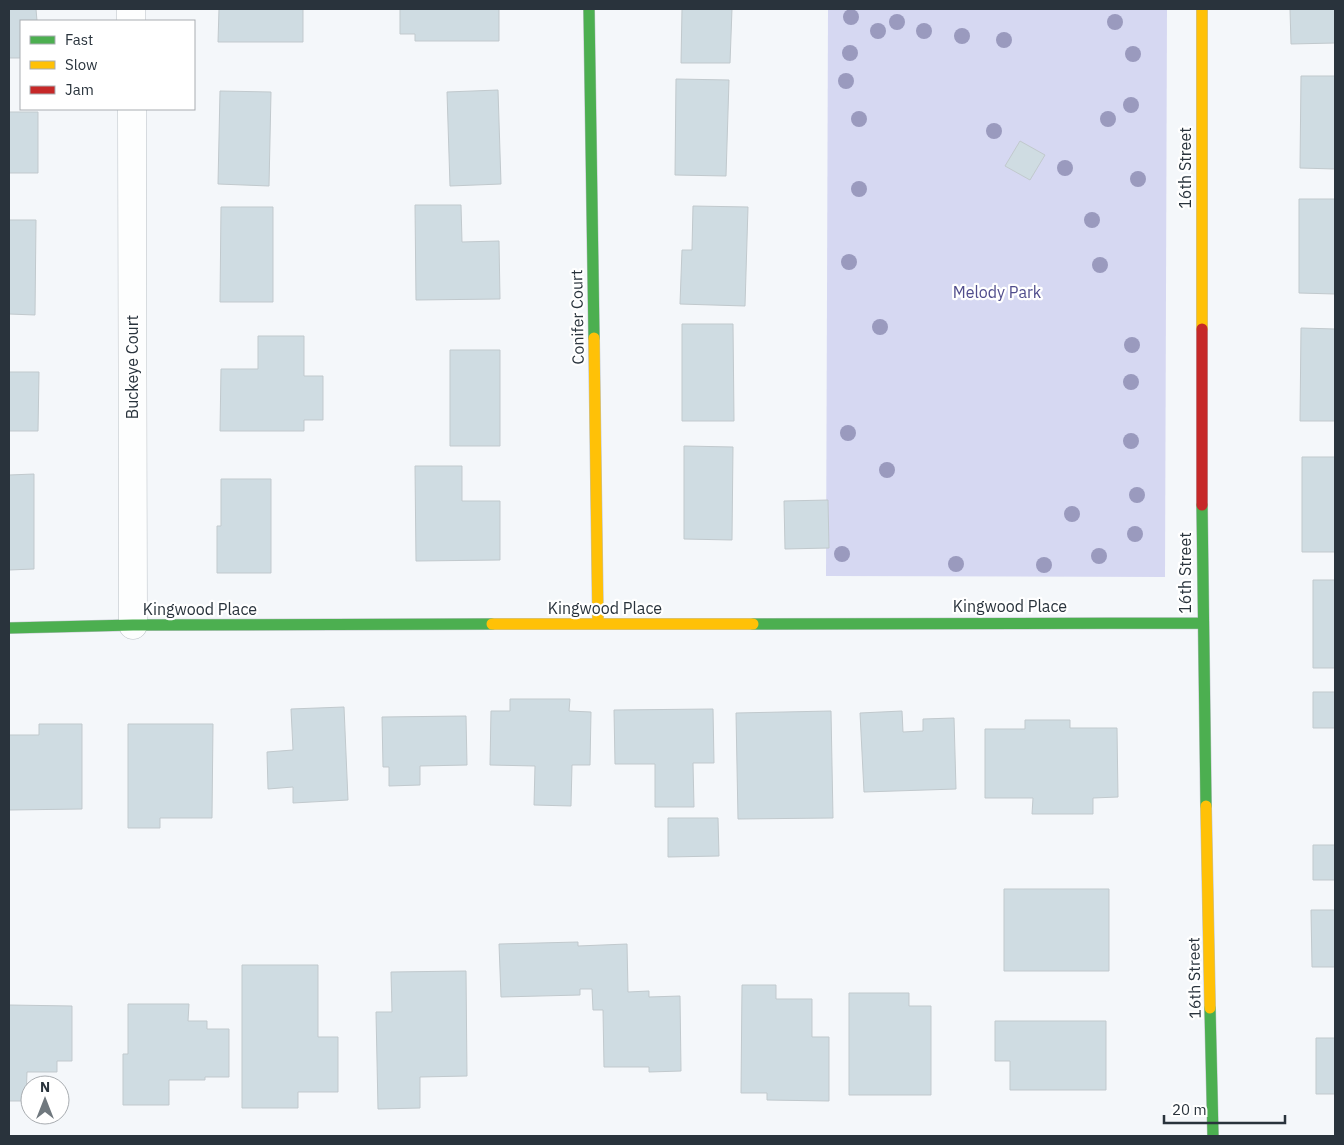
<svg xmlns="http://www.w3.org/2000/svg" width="1344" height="1145" viewBox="0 0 1344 1145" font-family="'IBM Plex Sans',sans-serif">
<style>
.green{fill:#d6d8f2}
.building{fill:#cfdce2;stroke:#c1c9cd}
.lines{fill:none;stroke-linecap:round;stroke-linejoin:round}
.street-casing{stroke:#bbc1c6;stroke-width:29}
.fast-casing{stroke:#bbc1c6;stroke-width:12}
.slow-casing{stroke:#bbc1c6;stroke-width:12}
.jam-casing{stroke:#bbc1c6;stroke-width:12}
.street{stroke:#fdfefe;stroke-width:28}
.fast{stroke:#4caf50;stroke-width:11}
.slow{stroke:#ffc107;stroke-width:11}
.jam{stroke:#c62828;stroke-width:11}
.tree{fill:#9a9abe}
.labels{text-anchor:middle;stroke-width:4.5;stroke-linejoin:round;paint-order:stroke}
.street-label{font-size:16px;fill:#29333c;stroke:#fff}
.park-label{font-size:16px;fill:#504d8c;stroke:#fff}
</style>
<rect width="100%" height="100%" fill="#f4f7fa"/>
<path class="green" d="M 828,9 L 1167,9 L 1165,577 L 826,576 Z"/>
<path class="building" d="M 9,9 L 36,9 L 37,21 L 21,21 L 21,58 L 9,58 Z
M 219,9 L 303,9 L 303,42 L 218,42 Z
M 400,9 L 499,9 L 499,41 L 415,41 L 415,34 L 400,34 Z
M 682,9 L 732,9 L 730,63 L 681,63 Z
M 1290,9 L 1335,9 L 1335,43 L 1291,44 Z
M 1301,76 L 1335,76 L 1335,169 L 1300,168 Z
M 676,79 L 729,80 L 726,176 L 675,175 Z
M 498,90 L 501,184 L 450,186 L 447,92 Z
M 220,91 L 271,92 L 269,186 L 218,184 Z
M 9,112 L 38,112 L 38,173 L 9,173 Z
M 1020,141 L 1045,155 L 1030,180 L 1005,166 Z
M 1299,199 L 1335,199 L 1335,294 L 1299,293 Z
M 415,205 L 461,205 L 462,242 L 499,241 L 500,299 L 416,300 Z
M 693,206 L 748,207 L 745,306 L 680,304 L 682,250 L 692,250 Z
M 221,207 L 273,207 L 273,302 L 220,302 Z
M 9,220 L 36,220 L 35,315 L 9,314 Z
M 682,324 L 733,324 L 734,421 L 682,421 Z
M 1301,328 L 1335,329 L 1335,421 L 1300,421 Z
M 258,336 L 304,336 L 304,376 L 323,376 L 323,420 L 304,420 L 304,431 L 220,431 L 221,369 L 258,369 Z
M 450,350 L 500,350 L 500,446 L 450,446 Z
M 9,372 L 39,372 L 38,431 L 9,431 Z
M 684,446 L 733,447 L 732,540 L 684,539 Z
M 1302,457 L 1335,457 L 1335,552 L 1302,552 Z
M 415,466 L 462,466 L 462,501 L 500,501 L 500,560 L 416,561 Z
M 34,474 L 34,569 L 9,570 L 9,475 Z
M 221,479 L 271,479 L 271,573 L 217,573 L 217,526 L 221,526 Z
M 828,500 L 829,548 L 785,549 L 784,501 Z
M 1313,580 L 1335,580 L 1335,668 L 1313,668 Z
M 1313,692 L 1335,692 L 1335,728 L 1313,728 Z
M 510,699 L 570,699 L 569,711 L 591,712 L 590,765 L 572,765 L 571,806 L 534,805 L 535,766 L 490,765 L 491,711 L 510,711 Z
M 344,707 L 348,800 L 293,803 L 293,787 L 268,789 L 267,752 L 293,750 L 291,709 Z
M 713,709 L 714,763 L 693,763 L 694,807 L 655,807 L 655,764 L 615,764 L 614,710 Z
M 831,711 L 833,818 L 738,819 L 736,713 Z
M 902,711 L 903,732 L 923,731 L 923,719 L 954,718 L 956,789 L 864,792 L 860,713 Z
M 466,716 L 467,765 L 420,766 L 420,785 L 389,786 L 389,767 L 383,767 L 382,717 Z
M 1025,720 L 1070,720 L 1070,728 L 1117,728 L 1118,797 L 1093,798 L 1093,814 L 1032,814 L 1033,798 L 985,798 L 985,729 L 1025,729 Z
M 39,724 L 82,724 L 82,809 L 9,810 L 9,735 L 39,735 Z
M 128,724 L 213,724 L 212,818 L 160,818 L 160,828 L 128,828 Z
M 668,818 L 718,818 L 719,856 L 668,857 Z
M 1313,845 L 1335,845 L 1335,880 L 1313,880 Z
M 1004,889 L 1109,889 L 1109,971 L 1004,971 Z
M 1311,910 L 1335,910 L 1335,967 L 1312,967 Z
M 578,942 L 578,946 L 627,944 L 628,992 L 649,991 L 649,997 L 680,996 L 681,1071 L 649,1072 L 649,1067 L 604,1067 L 603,1010 L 593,1010 L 592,989 L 580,989 L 580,995 L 501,997 L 499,944 Z
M 242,965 L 318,965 L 318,1037 L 338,1037 L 338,1092 L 298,1092 L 298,1108 L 242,1108 Z
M 466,971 L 467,1076 L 420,1077 L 420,1108 L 378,1109 L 376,1012 L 392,1012 L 391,972 Z
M 742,985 L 776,985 L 776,999 L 812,999 L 812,1037 L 829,1037 L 829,1101 L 767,1100 L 767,1093 L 741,1093 Z
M 849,993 L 909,993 L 909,1006 L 931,1006 L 931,1095 L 849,1095 Z
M 128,1004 L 189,1004 L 188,1021 L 207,1021 L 207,1029 L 229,1029 L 229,1077 L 205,1077 L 205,1080 L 169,1080 L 169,1105 L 123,1105 L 123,1054 L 128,1054 Z
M 9,1005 L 72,1006 L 72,1061 L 57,1061 L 57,1072 L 27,1072 L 26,1101 L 9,1101 Z
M 995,1021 L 1106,1021 L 1106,1090 L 1010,1090 L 1010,1061 L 995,1061 Z
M 1316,1038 L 1335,1038 L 1335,1094 L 1316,1094 Z"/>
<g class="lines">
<g class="street-casing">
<path id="street" d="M 131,9 L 131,21
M 132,109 L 133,625"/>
</g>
<g class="fast-casing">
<path id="fast" d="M 589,9 L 594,338
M 1202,505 L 1206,806
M 753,624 L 1202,623
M 9,628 L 133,625 L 492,624
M 1210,1008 L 1213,1136"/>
</g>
<g class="slow-casing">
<path id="slow" d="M 1202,9 L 1202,329
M 594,338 L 598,624
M 492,624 L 753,624
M 1206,806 L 1210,1008"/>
</g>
<g class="jam-casing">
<path id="jam" d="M 1202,329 L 1202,505"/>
</g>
<use href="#street" class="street"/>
<use href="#fast" class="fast"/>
<use href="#slow" class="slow"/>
<use href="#jam" class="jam"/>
</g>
<g class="tree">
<circle cx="851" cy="17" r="8"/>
<circle cx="897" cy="22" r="8"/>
<circle cx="1115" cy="22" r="8"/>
<circle cx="878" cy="31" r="8"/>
<circle cx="924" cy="31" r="8"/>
<circle cx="962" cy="36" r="8"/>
<circle cx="1004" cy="40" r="8"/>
<circle cx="850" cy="53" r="8"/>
<circle cx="1133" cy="54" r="8"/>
<circle cx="846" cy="81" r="8"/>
<circle cx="1131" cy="105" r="8"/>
<circle cx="859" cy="119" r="8"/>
<circle cx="1108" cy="119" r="8"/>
<circle cx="994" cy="131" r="8"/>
<circle cx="1065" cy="168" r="8"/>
<circle cx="1138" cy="179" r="8"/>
<circle cx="859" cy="189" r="8"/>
<circle cx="1092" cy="220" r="8"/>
<circle cx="849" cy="262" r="8"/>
<circle cx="1100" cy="265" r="8"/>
<circle cx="880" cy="327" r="8"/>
<circle cx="1132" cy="345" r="8"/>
<circle cx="1131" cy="382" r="8"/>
<circle cx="848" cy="433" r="8"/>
<circle cx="1131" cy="441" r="8"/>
<circle cx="887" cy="470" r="8"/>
<circle cx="1137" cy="495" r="8"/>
<circle cx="1072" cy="514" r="8"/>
<circle cx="1135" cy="534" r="8"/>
<circle cx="842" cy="554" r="8"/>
<circle cx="1099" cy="556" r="8"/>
<circle cx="956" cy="564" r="8"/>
<circle cx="1044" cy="565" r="8"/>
</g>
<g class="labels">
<g class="street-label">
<text transform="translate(1185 168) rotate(-90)" y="6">16th Street</text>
<text transform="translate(577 317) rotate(-91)" y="6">Conifer Court</text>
<text transform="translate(132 367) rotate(-90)" y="6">Buckeye Court</text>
<text transform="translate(1185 573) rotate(-90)" y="6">16th Street</text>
<text x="1010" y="612">Kingwood Place</text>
<text x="605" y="614">Kingwood Place</text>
<text x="200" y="615">Kingwood Place</text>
<text transform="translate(1194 978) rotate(-91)" y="6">16th Street</text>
</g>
<g class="park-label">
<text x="997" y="298">Melody Park</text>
</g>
</g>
<rect width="1344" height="1145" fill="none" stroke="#29333c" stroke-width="20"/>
<rect x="20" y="20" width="175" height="90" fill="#ffffff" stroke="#a9adb1"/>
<rect x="30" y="36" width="25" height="8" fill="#4caf50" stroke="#a9adb1"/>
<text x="65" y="45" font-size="15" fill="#29333c">Fast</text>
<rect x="30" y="61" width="25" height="8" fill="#ffc107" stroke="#a9adb1"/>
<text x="65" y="70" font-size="15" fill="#29333c">Slow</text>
<rect x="30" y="86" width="25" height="8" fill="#c62828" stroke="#a9adb1"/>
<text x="65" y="95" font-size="15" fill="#29333c">Jam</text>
<g transform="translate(45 1100)"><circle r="24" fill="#ffffff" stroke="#a9adb1"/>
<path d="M0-4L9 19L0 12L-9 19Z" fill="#70787e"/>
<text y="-8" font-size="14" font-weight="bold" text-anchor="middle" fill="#29333c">N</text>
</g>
<path d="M1164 1115v8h121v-8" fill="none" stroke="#29333c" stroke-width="2.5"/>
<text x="1172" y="1115" font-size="15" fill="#29333c" stroke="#ffffff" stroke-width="4" paint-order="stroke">20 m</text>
</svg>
